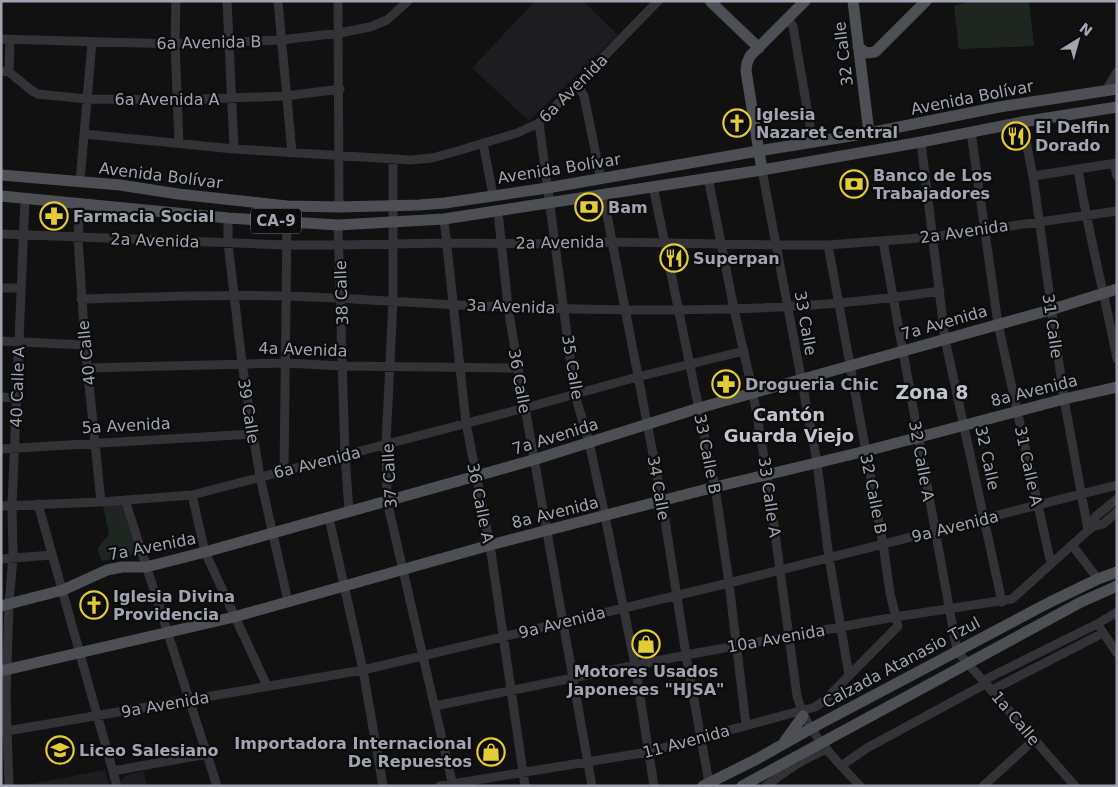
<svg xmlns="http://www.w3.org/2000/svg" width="1118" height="787" viewBox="0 0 1118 787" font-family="'DejaVu Sans',sans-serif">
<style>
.built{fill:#1d1d1f}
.green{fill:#1f2621}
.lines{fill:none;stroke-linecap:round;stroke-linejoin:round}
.minor{stroke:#323237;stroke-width:9}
.major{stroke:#4e4e55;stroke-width:11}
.labels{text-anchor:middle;stroke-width:4.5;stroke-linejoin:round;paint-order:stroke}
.shield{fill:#0c0c0d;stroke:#767680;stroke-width:1}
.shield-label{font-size:15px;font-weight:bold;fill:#a3a4b2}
.street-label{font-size:16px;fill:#a3a4b2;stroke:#0c0c0d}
.poi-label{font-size:16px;font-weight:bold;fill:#a3a4b2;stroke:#0c0c0d;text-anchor:start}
.neighbourhood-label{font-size:18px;font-weight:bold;fill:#c3c4ce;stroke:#0c0c0d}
.quarter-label{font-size:19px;font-weight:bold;fill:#c3c4ce;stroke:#0c0c0d}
</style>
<rect width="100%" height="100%" fill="#111112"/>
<path class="built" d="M 535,1 L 583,1 L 618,35 L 529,121 L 472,68 Z
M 105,770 L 109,786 L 21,786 Z
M 143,771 L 147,786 L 122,786 L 121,781 L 125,776 Z"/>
<path class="green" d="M 972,1 L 1029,1 L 1034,46 L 959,49 L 954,6 Z
M 121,503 L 138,554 L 102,561 L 97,549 L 109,534 L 103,506 Z"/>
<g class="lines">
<path class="minor" d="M 176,1 L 175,44 L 179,143
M 227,1 L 234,149
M 278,1 L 292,153
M 338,1 L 339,207
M 788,20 L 793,26 L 813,143
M 1,39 L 175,44 L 281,40 L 339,33 L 370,27 L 387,20 L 408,1
M 1,71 L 9,72 L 31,90 L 38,94 L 87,99 L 177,100 L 286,96 L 340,89
M 9,72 L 10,39
M 577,84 L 584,96 L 601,179
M 1106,90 L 1117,72
M 1022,122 L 1033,176 L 1064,399 L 1088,530
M 539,123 L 575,395 L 589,442 L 605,516 L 635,665 L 654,786
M 971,132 L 998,324 L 1051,564
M 84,134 L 234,149 L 410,160 L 432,158 L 454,152 L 517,133 L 539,123 L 658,1
M 921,142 L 945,339 L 1002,602
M 483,143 L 493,195
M 393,160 L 393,300 L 386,444 L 387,501 L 453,786
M 1114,164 L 1117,176
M 1078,169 C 1088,233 1105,295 1117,359
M 762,170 L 817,462 L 829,558 L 849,675
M 1033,176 L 1117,163
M 708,177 L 734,309 L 753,393 L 767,474 L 797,696 C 806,732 835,759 860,786
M 80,181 L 92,42
M 653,186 L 715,487 L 729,583 L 746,725
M 603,194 L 662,501 L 686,655 L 709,783
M 80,203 L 78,238 L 85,345 L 101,502
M 498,211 L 508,307 L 518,368 L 592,786
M 228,218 L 228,243 L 242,363 L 253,434 L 260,477 L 288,601
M 444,219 L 466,423 L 490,545 L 525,786
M 338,225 L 345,456 L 349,511
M 1,234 L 286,245 L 339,245 L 447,243 L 556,244 L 612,242 L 776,245 L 828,245 L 933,237 L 1117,211
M 883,241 L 957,651 L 1075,786
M 1,288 L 21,288
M 81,299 C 149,297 217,294 284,296 C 359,298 434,305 509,307 C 652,312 797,313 940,291
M 1,341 L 85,345
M 88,368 L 285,363 L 343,366 L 518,368
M 1,397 L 16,398
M 1,449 L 253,434
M 284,470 L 287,222
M 192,495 L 205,552 L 267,686
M 125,500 L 217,786
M 38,504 L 117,786
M 1,506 L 101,502 L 192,495 L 525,408 L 637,377 L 744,351
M 329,518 L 363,670 L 383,786
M 1092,527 L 1095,517 L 1117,499
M 1072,545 L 1098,579
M 1,559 L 52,555
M 1100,628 L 1117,653
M 984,680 L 1097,624 L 1117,612
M 992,690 L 1103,633
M 435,706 L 686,655 L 895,617 L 1012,599 L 1092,527 L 1103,524 L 1117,512
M 1,732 L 363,670 L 729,583 L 1117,485
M 841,766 L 867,748 L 987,683
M 113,771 L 207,754
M 9,786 L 6,698 L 9,604 L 13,557 L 12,506 L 25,199
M 440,786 L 648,752 L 815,707 L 825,700 L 898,626 L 890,593 L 883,544 L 828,245
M 766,786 C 785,771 804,758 827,749
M 983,786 L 1034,740"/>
<path class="major" d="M 710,1 L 759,48
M 853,1 L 869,133
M 858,47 L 866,53 L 875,52 L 926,1
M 762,170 L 746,71 L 747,63 L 750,56 L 805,1
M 1,175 L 120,185 L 178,194 L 287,206 L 339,207 L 419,205 L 445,203 L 547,188 L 758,151 L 869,133 L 999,107 L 1117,89
M 1,196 L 228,218 L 338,225 L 444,219 L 762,170 L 921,142 L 1022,122 L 1117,107
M 1,606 L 63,590 L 107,570 L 122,567 L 146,567 L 205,552 L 533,460 L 699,408 L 1050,310 L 1117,289
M 1,671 L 234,617 L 490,545 L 715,487 L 866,451 L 1064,399 L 1117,387
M 785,741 L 803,716
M 703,786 L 757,759 L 812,728 L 1050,602 L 1098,579 L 1117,572
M 742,786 L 1081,602 L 1117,586"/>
</g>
<defs>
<g id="church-ring" transform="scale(1.4375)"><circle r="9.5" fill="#0c0c0d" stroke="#e4cc36" stroke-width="1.5"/><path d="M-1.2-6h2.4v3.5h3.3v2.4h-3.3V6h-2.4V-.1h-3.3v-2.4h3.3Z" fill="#e4cc36"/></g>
<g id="restaurant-ring" transform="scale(1.4375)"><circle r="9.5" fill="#0c0c0d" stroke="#e4cc36" stroke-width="1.5"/><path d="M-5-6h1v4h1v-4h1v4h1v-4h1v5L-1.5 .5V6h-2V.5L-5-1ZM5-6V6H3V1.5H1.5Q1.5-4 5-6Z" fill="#e4cc36"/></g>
<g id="bank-ring" transform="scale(1.4375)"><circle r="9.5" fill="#0c0c0d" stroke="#e4cc36" stroke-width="1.5"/><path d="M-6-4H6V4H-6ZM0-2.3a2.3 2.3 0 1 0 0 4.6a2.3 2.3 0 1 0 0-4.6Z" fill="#e4cc36"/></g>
<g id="pharmacy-ring" transform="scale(1.4375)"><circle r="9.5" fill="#0c0c0d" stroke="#e4cc36" stroke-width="1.5"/><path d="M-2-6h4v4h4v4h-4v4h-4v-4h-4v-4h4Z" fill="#e4cc36"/></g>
<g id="shop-ring" transform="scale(1.4375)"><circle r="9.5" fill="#0c0c0d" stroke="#e4cc36" stroke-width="1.5"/><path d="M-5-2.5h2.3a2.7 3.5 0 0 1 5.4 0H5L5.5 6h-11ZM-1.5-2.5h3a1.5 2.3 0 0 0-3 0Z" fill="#e4cc36"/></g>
<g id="school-ring" transform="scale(1.4375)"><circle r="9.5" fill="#0c0c0d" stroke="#e4cc36" stroke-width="1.5"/><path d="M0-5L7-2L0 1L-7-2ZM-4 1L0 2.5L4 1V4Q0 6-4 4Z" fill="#e4cc36"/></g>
</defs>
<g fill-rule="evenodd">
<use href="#church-ring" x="737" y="123"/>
<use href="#restaurant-ring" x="1016" y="136"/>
<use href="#bank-ring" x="854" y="184"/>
<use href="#bank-ring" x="589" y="207"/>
<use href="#pharmacy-ring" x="54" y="216"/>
<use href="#restaurant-ring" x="674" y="258"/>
<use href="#pharmacy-ring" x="726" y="384"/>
<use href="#church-ring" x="94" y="605"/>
<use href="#shop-ring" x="646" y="644"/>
<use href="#school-ring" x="60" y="750"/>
<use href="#shop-ring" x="491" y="752"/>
</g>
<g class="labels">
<rect class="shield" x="251" y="208.5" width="50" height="25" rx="4"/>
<g class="shield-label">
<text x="276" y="226">CA-9</text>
</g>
<g class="street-label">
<text transform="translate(209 42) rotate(-1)" y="6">6a Avenida B</text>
<text transform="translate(843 54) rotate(-97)" y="6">32 Calle</text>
<text transform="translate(573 88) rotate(-45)" y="6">6a Avenida</text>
<text transform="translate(972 97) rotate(-11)" y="6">Avenida Bolívar</text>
<text x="167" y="105">6a Avenida A</text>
<text transform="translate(559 168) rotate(-9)" y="6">Avenida Bolívar</text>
<text transform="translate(161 175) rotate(7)" y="6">Avenida Bolívar</text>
<text transform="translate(964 231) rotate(-8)" y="6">2a Avenida</text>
<text transform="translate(155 240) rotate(2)" y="6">2a Avenida</text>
<text transform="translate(560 242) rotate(-1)" y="6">2a Avenida</text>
<text transform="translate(341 293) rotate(-92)" y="6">38 Calle</text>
<text transform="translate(511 306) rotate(2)" y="6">3a Avenida</text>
<text transform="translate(944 322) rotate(-16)" y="6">7a Avenida</text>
<text transform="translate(806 323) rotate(80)" y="6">33 Calle</text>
<text transform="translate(1053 326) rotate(82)" y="6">31 Calle</text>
<text transform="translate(303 349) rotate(2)" y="6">4a Avenida</text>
<text transform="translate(86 353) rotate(-96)" y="6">40 Calle</text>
<text transform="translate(573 367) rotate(81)" y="6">35 Calle</text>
<text transform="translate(520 381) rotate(80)" y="6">36 Calle</text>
<text transform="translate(17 387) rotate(-88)" y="6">40 Calle A</text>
<text transform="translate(1034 390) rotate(-14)" y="6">8a Avenida</text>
<text transform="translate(249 411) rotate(81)" y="6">39 Calle</text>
<text transform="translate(126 425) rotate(-3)" y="6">5a Avenida</text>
<text transform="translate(555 436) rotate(-17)" y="6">7a Avenida</text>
<text transform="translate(708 454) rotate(79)" y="6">33 Calle B</text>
<text transform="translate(988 458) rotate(78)" y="6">32 Calle</text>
<text transform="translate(922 461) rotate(80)" y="6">32 Calle A</text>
<text transform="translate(317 462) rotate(-14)" y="6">6a Avenida</text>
<text transform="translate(1029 466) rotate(78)" y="6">31 Calle A</text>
<text transform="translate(389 476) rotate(-93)" y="6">37 Calle</text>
<text transform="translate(659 488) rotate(80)" y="6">34 Calle</text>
<text transform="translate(874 494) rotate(79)" y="6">32 Calle B</text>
<text transform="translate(770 497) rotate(82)" y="6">33 Calle A</text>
<text transform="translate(481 503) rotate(79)" y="6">36 Calle A</text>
<text transform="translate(555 512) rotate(-14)" y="6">8a Avenida</text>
<text transform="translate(955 526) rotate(-14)" y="6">9a Avenida</text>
<text transform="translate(152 546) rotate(-11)" y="6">7a Avenida</text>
<text transform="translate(562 622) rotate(-14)" y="6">9a Avenida</text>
<text transform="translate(776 638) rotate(-10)" y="6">10a Avenida</text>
<text transform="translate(901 662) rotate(-28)" y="6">Calzada Atanasio Tzul</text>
<text transform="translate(165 704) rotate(-10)" y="6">9a Avenida</text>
<text transform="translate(1016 718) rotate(50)" y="6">1a Calle</text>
<text transform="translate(686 741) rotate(-15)" y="6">11 Avenida</text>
</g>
<g class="poi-label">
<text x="756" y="120">Iglesia<tspan x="756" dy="18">Nazaret Central</tspan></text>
<text x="1035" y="133">El Delfin<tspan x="1035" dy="18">Dorado</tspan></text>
<text x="873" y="181">Banco de Los<tspan x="873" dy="18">Trabajadores</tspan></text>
<text x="608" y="213">Bam</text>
<text x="73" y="222">Farmacia Social</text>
<text x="693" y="264">Superpan</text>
<text x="745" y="390">Drogueria Chic</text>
<text x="113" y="602">Iglesia Divina<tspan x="113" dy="18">Providencia</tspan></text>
<text x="646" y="677" text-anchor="middle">Motores Usados<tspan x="646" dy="18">Japoneses "HJSA"</tspan></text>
<text x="472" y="749" text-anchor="end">Importadora Internacional<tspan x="472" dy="18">De Repuestos</tspan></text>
<text x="79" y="756">Liceo Salesiano</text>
</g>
<g class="neighbourhood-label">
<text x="789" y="421">Cantón<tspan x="789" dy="21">Guarda Viejo</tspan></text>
</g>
<g class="quarter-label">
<text x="932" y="399">Zona 8</text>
</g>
</g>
<rect width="1118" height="787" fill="none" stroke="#a3a4b2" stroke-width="5"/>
<g transform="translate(1078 40) rotate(37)" stroke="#0c0c0d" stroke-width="4" paint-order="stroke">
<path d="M0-4L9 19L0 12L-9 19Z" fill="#a3a4b2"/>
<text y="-8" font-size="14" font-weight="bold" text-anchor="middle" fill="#a3a4b2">N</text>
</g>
</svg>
